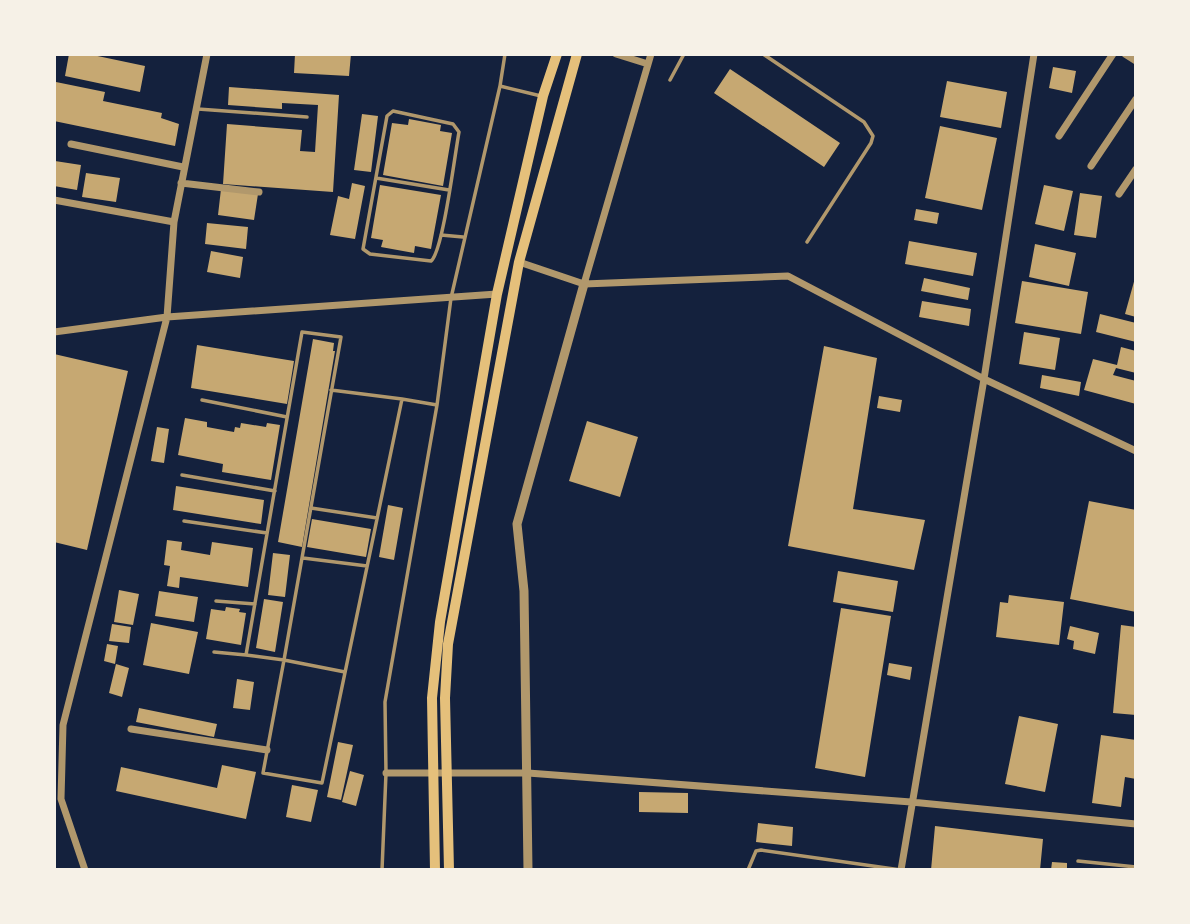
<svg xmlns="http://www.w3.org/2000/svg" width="1190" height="924" viewBox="0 0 1190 924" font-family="'Exo 2',sans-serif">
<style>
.building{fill:#c6a872}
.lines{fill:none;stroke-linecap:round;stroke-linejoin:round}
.service{stroke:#b1986c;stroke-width:3.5}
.minor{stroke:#b1986c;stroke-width:7}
.tertiary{stroke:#b1986c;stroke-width:9}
.primary{stroke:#e5c07b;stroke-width:10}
</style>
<rect width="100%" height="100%" fill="#14213d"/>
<path class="building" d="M 69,54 L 88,54 L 145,66 L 140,92 L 65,76 Z
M 295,54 L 351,54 L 349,76 L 294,73 Z
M 1053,67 L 1076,71 L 1072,93 L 1049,88 Z
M 730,69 L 840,143 L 824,167 L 714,93 Z
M 947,81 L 1007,92 L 1001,128 L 940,117 Z
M 56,82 L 105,92 L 103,101 L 162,113 L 161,118 L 179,124 L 175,146 L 54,121 Z
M 229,87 L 339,95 L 333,192 L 223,184 L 227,124 L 302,130 L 300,151 L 315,152 L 318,105 L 282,103 L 282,109 L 228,105 Z
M 362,114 L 378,116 L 371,172 L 354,170 Z
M 409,119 L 441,125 L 440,131 L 452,133 L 443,186 L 383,175 L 392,123 L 408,125 Z
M 940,126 L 997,138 L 982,210 L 925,198 Z
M 55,161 L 81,165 L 77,190 L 54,186 Z
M 86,173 L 120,178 L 116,202 L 82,197 Z
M 352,183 L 365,186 L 355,239 L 330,235 L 338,196 L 349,199 Z
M 380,185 L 441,195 L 431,249 L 415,246 L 414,253 L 381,247 L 383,240 L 371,238 Z
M 1044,185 L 1073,191 L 1064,231 L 1035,224 Z
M 221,189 L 258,194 L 254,220 L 218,215 Z
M 1080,193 L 1102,196 L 1096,238 L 1074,235 Z
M 916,209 L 939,213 L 937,224 L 914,220 Z
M 207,223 L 248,227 L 246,249 L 205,244 Z
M 909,241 L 977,253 L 973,276 L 905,264 Z
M 1035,244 L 1076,253 L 1069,286 L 1029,277 Z
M 211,251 L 243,257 L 240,278 L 207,272 Z
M 924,278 L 970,288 L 968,300 L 921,291 Z
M 1135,278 L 1136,278 L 1136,317 L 1125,314 Z
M 1022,281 L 1088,292 L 1081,334 L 1015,323 Z
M 922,301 L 971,309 L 969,326 L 919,317 Z
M 1100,314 L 1136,323 L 1136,342 L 1096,332 Z
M 1024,332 L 1060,338 L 1055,370 L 1019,364 Z
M 313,339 L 334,343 L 333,351 L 335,351 L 302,547 L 278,542 Z
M 197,345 L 294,361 L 287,404 L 191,388 Z
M 824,346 L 877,358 L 853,509 L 925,520 L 914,570 L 788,546 Z
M 1121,347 L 1136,351 L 1136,373 L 1116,368 L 1113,375 L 1136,381 L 1136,404 L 1084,390 L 1093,359 L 1117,365 Z
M 54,354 L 128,371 L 87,550 L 54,542 Z
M 1042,375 L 1081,382 L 1079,396 L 1040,388 Z
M 879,396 L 902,400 L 900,412 L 877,408 Z
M 185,418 L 207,422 L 207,427 L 234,432 L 235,427 L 240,428 L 241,423 L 266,427 L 267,423 L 280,425 L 271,480 L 222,472 L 223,464 L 178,455 Z
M 587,421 L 638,437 L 620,497 L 569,481 Z
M 157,427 L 169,429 L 164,463 L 151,461 Z
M 176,486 L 264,500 L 261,524 L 173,510 Z
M 1089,501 L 1136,510 L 1136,612 L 1070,599 Z
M 388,505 L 403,508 L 394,560 L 379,557 Z
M 312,519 L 371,529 L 366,557 L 307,547 Z
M 167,540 L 182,542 L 181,550 L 210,555 L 212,542 L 253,548 L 248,587 L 180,577 L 179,588 L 167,586 L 170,566 L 164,565 Z
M 273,553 L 290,555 L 285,597 L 268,595 Z
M 838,571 L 898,581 L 893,612 L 833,602 Z
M 119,590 L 139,594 L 133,625 L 114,622 Z
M 159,591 L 198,597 L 194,622 L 155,616 Z
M 1009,595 L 1064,602 L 1059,645 L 996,637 L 1000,602 L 1008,603 Z
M 264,599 L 283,602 L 275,652 L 256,648 Z
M 226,607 L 240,609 L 239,612 L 246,613 L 241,645 L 206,639 L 211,609 L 225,611 Z
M 841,608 L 891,616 L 865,777 L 815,768 Z
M 151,623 L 198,632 L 189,674 L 143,665 Z
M 112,624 L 131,627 L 129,643 L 109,641 Z
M 1121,625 L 1136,627 L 1136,715 L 1113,713 Z
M 1070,626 L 1099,633 L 1095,654 L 1073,649 L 1074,641 L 1067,639 Z
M 107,644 L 118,646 L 115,664 L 104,661 Z
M 889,663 L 912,667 L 910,680 L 887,675 Z
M 116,664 L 129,668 L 122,697 L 109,693 Z
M 237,679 L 254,682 L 250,710 L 233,708 Z
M 139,708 L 217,724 L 214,737 L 136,722 Z
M 1019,716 L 1058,724 L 1045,792 L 1005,784 Z
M 1101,735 L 1136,740 L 1136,779 L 1125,777 L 1121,807 L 1092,803 Z
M 338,742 L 353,745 L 341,800 L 327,797 Z
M 222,765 L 256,772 L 246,819 L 116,791 L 121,767 L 217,788 Z
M 350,771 L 364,775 L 356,806 L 342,802 Z
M 292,785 L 318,790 L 311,822 L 286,817 Z
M 639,792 L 688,793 L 688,813 L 639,812 Z
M 758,823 L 793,827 L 792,846 L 756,842 Z
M 935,826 L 1043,839 L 1040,870 L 931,870 Z
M 1052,862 L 1067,863 L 1067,870 L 1051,870 Z"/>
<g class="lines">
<path class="service" d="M 763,54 L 864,122 L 873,136 L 871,143 L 807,242
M 670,80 L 684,54
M 500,86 L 505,54
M 198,109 L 307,117
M 393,111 L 453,124 L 459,132 C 455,153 443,252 431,261 L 370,254 L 363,249 L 387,116 Z
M 376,178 L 449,190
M 441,235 L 463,237
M 302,332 L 341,337 L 284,660 L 246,655 Z
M 331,390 L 402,399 L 322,783 L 263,773 L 284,660 L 345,672
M 402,399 L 437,405
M 202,400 L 287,417
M 182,475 L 275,491
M 311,508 L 377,518
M 184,521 L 267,533
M 303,558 L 367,566
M 216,601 L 255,604
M 214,652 L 246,655
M 1078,861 L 1136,867
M 382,870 L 386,773 L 385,702 L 437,405 L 451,298 L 500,86 L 541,96
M 748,870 L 756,851 L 761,850 L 901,870"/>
<path class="minor" d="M 616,54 L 648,64
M 1125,54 L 1136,61
M 1059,136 L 1113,54
M 71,144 L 183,167
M 1091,166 L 1136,99
M 181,183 L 259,192
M 1119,194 L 1136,169
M 54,200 L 174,222
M 519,262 L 584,284 L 788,276 L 984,379 L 1136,451
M 584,284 L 651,54
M 54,332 L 167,317 L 497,294
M 131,729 L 267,750
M 386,773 L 528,773 L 911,802 L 1136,824
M 85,870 L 61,799 L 63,725 L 167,317 L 174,222 L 207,54
M 901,870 L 984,379 L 1034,54"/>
<path class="tertiary" d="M 528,870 L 524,591 L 517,524 L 584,284"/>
<path class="primary" d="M 435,870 L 432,698 L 440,622 L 497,294 L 543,96 L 557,54
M 449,870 L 445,698 L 448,644 L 519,262 L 577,54"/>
</g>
<rect width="1190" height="924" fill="none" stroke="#f6f1e7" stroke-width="112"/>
</svg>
